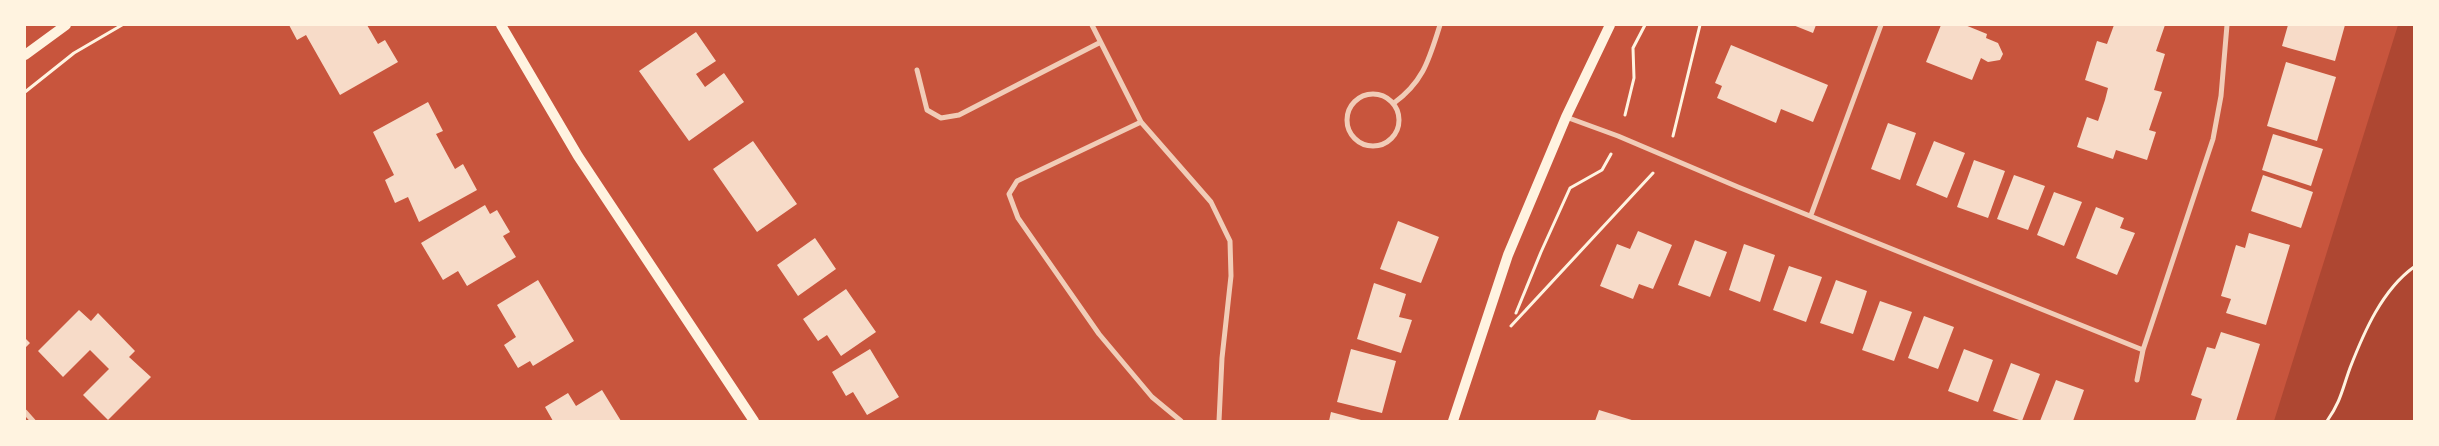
<svg xmlns="http://www.w3.org/2000/svg" width="2439" height="446" viewBox="0 0 2439 446" font-family="'DM Sans',sans-serif">
<style>
.green{fill:#ae4732}
.building{fill:#f7dbc8}
.lines{fill:none;stroke-linecap:round;stroke-linejoin:round}
.path{stroke:#fff3e0;stroke-width:3}
.minor{stroke:#f1ccb7;stroke-width:5}
.secondary{stroke:#fff3e0;stroke-width:10}
</style>
<rect width="100%" height="100%" fill="#c8553d"/>
<path class="green" d="M 2398,25 L 2414,25 L 2414,421 L 2274,421 Z"/>
<path class="building" d="M 289,25 L 367,25 L 378,44 L 385,40 L 398,62 L 340,95 L 306,35 L 297,40 Z
M 1793,25 L 1816,25 L 1813,33 Z
M 1941,25 L 1965,25 L 1987,34 L 1986,38 L 1998,43 L 2003,54 L 2000,60 L 1988,62 L 1981,58 L 1972,80 L 1926,62 Z
M 2114,25 L 2165,25 L 2156,51 L 2165,54 L 2154,90 L 2162,92 L 2149,130 L 2156,132 L 2147,160 L 2116,150 L 2113,159 L 2077,147 L 2087,117 L 2098,121 L 2105,100 L 2108,88 L 2085,80 L 2097,41 L 2107,44 Z
M 2288,25 L 2345,25 L 2335,61 L 2282,46 Z
M 696,32 L 716,61 L 696,74 L 705,87 L 724,73 L 744,102 L 689,141 L 639,71 Z
M 1731,45 L 1828,85 L 1813,122 L 1781,109 L 1776,123 L 1717,98 L 1722,86 L 1715,83 Z
M 2286,62 L 2336,77 L 2317,141 L 2267,126 Z
M 428,102 L 443,131 L 436,134 L 455,169 L 463,164 L 477,190 L 419,222 L 408,197 L 395,203 L 385,180 L 394,175 L 373,132 Z
M 1888,123 L 1916,133 L 1900,180 L 1871,169 Z
M 2273,134 L 2323,149 L 2311,186 L 2262,170 Z
M 753,141 L 797,204 L 757,232 L 713,169 Z
M 1934,141 L 1965,153 L 1947,198 L 1916,185 Z
M 1974,160 L 2005,171 L 1988,218 L 1957,207 Z
M 2014,175 L 2045,186 L 2028,230 L 1997,219 Z
M 2263,175 L 2313,192 L 2301,228 L 2251,211 Z
M 2054,192 L 2082,202 L 2064,246 L 2037,235 Z
M 485,205 L 490,214 L 497,210 L 510,232 L 503,236 L 516,257 L 467,286 L 458,271 L 443,280 L 421,243 Z
M 2096,207 L 2124,218 L 2120,228 L 2135,233 L 2117,275 L 2076,258 Z
M 1398,221 L 1439,237 L 1421,283 L 1380,269 Z
M 1638,231 L 1672,245 L 1653,289 L 1639,284 L 1633,299 L 1600,286 L 1617,244 L 1630,249 Z
M 2249,233 L 2290,245 L 2266,325 L 2226,313 L 2231,299 L 2221,296 L 2236,245 L 2245,248 Z
M 815,238 L 836,269 L 798,296 L 777,265 Z
M 1695,240 L 1727,252 L 1710,297 L 1678,285 Z
M 1744,244 L 1775,255 L 1760,302 L 1729,290 Z
M 1789,266 L 1822,277 L 1806,322 L 1773,310 Z
M 538,280 L 574,341 L 533,366 L 530,361 L 518,368 L 504,345 L 516,337 L 497,305 Z
M 1836,280 L 1867,291 L 1853,334 L 1820,323 Z
M 1374,283 L 1406,294 L 1399,317 L 1412,320 L 1401,353 L 1357,339 Z
M 846,289 L 876,332 L 841,356 L 827,335 L 818,341 L 803,319 Z
M 1880,301 L 1912,312 L 1894,361 L 1862,350 Z
M 79,310 L 91,321 L 98,313 L 135,351 L 129,357 L 151,377 L 108,420 L 83,395 L 109,369 L 90,350 L 63,377 L 38,351 Z
M 1924,316 L 1954,327 L 1938,369 L 1908,358 Z
M 2221,332 L 2260,344 L 2236,421 L 2195,421 L 2202,399 L 2191,395 L 2207,347 L 2215,349 Z
M 25,338 L 30,343 L 25,348 Z
M 870,349 L 899,397 L 867,415 L 853,392 L 846,396 L 832,372 Z
M 1351,349 L 1396,361 L 1382,413 L 1337,402 Z
M 1964,349 L 1993,360 L 1978,402 L 1948,391 Z
M 2011,363 L 2040,374 L 2022,421 L 1993,411 Z
M 2056,380 L 2084,390 L 2073,421 L 2040,421 Z
M 602,390 L 621,421 L 553,421 L 545,407 L 568,393 L 576,406 Z
M 1599,410 L 1635,421 L 1595,421 Z
M 1331,412 L 1361,420 L 1361,421 L 1329,421 Z"/>
<g class="lines">
<path class="path" d="M 25,92 L 74,53 L 122,25
M 1625,115 L 1634,78 L 1633,48 L 1645,25
M 1673,136 L 1700,25
M 1516,313 L 1541,252 L 1570,188 L 1602,170 L 1611,154
M 1511,326 L 1653,173
M 2327,421 C 2341,401 2342,390 2350,368 C 2364,332 2382,290 2414,267"/>
<path class="minor" d="M 1092,25 L 1141,122 L 1211,202 L 1230,241 L 1231,276 L 1222,358 L 1219,421
M 917,70 L 927,110 L 941,118 L 959,115 L 1099,43
M1347 120a26 26 0 1 1 52 0a26 26 0 1 1-52 0Z
M 1394,103 C 1424,81 1429,59 1440,25
M 1566,117 L 1618,136 L 1738,187 L 2143,350
M 1141,122 L 1017,181 L 1009,194 L 1018,218 L 1099,334 L 1152,397 L 1181,421
M 1811,215 L 1881,25
M 2137,380 L 2143,350 L 2213,139 L 2221,96 L 2227,25
M 25,412 L 33,421"/>
<path class="secondary" d="M 501,25 L 578,156 L 754,421
M 25,55 L 66,25
M 1453,421 L 1508,255 L 1566,117 L 1610,25"/>
</g>
<rect width="2439" height="446" fill="none" stroke="#fff3e0" stroke-width="52"/>
</svg>
